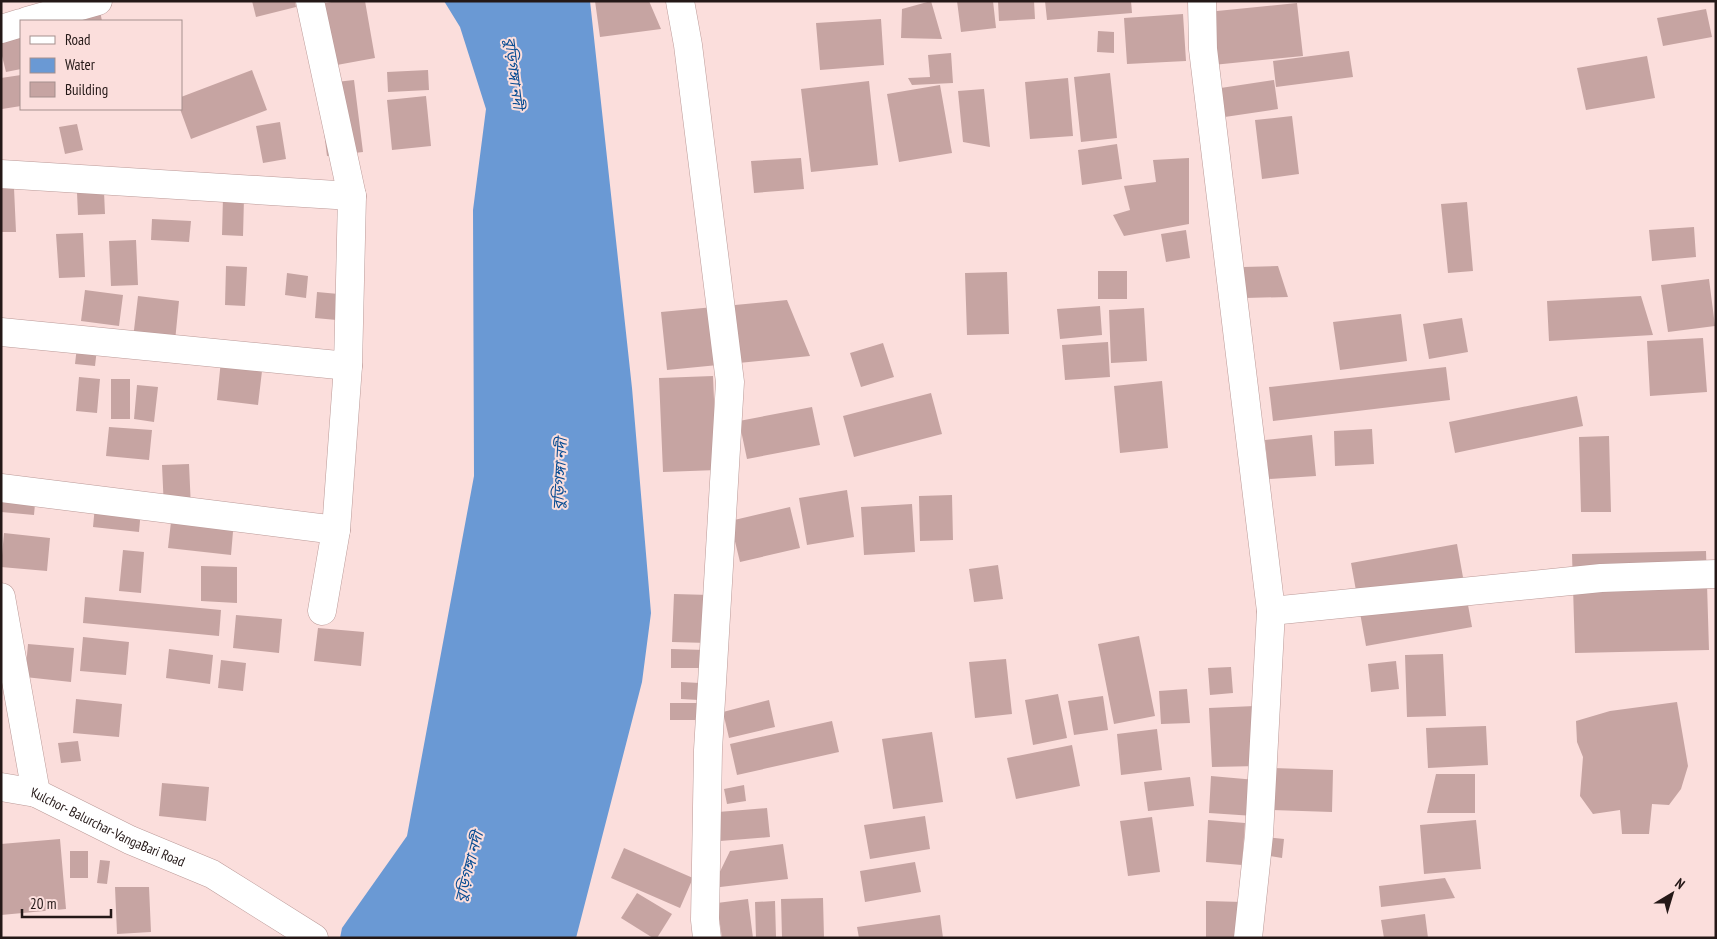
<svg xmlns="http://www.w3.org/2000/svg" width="1717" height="939" viewBox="0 0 1717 939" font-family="'PT Sans Narrow','Noto Sans Bengali',sans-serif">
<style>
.water{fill:#6a99d4}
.building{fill:#c6a4a2}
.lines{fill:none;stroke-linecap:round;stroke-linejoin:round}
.street-casing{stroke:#bb9a98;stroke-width:29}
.street{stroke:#fff;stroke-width:28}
.labels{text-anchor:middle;stroke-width:4;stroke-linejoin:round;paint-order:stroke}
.street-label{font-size:14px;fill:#241817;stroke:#fbdedc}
.water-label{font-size:15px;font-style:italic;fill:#084c92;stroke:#fbdedc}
</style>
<rect width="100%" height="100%" fill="#fbdedc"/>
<path class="water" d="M 444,1 L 590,1 L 632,388 L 651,613 L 642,682 L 576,938 L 340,938 L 342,928 L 407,836 L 474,476 L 473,210 L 486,109 L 460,27 Z"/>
<path class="building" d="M 80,1 L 98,1 L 102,21 L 84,21 Z
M 252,1 L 295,1 L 296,7 L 256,17 Z
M 337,1 L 365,1 L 375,58 L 315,69 L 303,7 Z
M 595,1 L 649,1 L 661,29 L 600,37 Z
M 931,1 L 942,39 L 901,38 L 902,9 Z
M 957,1 L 993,1 L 996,28 L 961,32 Z
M 998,1 L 1034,1 L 1035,19 L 999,21 Z
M 1045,1 L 1131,1 L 1132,13 L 1047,20 Z
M 1297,3 L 1303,56 L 1213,65 L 1207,12 Z
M 1706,9 L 1712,37 L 1663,46 L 1657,18 Z
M 1183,14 L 1186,61 L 1127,64 L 1124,18 Z
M 1,16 L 21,21 L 21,69 L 6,72 L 1,52 Z
M 881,19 L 884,65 L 820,70 L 816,23 Z
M 1098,31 L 1114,32 L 1114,53 L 1097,52 Z
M 1349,51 L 1353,77 L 1276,87 L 1273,61 Z
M 951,53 L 953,83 L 912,85 L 908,78 L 930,77 L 928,55 Z
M 1647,56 L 1655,98 L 1586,110 L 1577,68 Z
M 252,70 L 267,110 L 191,139 L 180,109 L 181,97 Z
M 428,70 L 429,90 L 388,92 L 387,72 Z
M 1110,73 L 1117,138 L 1081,142 L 1074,77 Z
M 21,75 L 21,106 L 2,109 L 1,78 Z
M 1068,78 L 1073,136 L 1030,139 L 1025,82 Z
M 354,80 L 363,152 L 327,156 L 318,84 Z
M 1274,80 L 1278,109 L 1218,118 L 1214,89 Z
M 869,81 L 878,165 L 811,172 L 801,89 Z
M 940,85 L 952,153 L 899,162 L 887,94 Z
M 984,89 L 990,147 L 963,142 L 958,91 Z
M 426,96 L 431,146 L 392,150 L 387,100 Z
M 1292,116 L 1299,174 L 1262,179 L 1255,120 Z
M 280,122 L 286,159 L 263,163 L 256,126 Z
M 77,124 L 83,150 L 65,154 L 59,127 Z
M 1117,144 L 1122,179 L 1082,185 L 1078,150 Z
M 801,158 L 804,189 L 754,193 L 751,161 Z
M 1189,158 L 1189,224 L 1124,236 L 1113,215 L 1130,210 L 1124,186 L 1156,182 L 1153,160 Z
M 103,169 L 105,214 L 78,215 L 76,170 Z
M 1,188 L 14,188 L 16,232 L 1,232 Z
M 223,197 L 244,198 L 243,236 L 222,235 Z
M 1467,202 L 1473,271 L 1448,273 L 1441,204 Z
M 152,219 L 191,221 L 189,242 L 151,240 Z
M 1694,227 L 1696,257 L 1652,261 L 1649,230 Z
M 1186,230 L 1190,258 L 1166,262 L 1161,234 Z
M 83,233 L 85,277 L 59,278 L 56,234 Z
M 136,240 L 138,285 L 111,286 L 109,241 Z
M 226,266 L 247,267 L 245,306 L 225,305 Z
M 1278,266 L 1288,297 L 1245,298 L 1243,267 Z
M 1098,271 L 1127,271 L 1127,299 L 1098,299 Z
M 1007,272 L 1009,334 L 967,335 L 965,273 Z
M 287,273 L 308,276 L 306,298 L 285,295 Z
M 1709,279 L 1715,326 L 1668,332 L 1661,285 Z
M 85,290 L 123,295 L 119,326 L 81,321 Z
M 317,292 L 360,296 L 358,322 L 315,318 Z
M 138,296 L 179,301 L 174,351 L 132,347 Z
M 1641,296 L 1653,335 L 1549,341 L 1547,301 Z
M 787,300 L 810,356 L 667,370 L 661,312 Z
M 1100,306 L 1102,335 L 1060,339 L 1057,309 Z
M 1144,308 L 1147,361 L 1111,363 L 1109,310 Z
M 1401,314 L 1407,361 L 1340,370 L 1333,322 Z
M 1462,318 L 1468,352 L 1429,359 L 1423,324 Z
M 79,329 L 99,331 L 95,366 L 75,364 Z
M 1703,338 L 1707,392 L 1650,396 L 1647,341 Z
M 1108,342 L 1110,377 L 1065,380 L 1062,345 Z
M 883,343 L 894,377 L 861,387 L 850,353 Z
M 222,350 L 264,354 L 258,405 L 217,400 Z
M 1446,367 L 1450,400 L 1273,421 L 1269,387 Z
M 713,376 L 717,470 L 663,472 L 659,378 Z
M 79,377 L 100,379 L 97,413 L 76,411 Z
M 111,379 L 130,379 L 130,419 L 111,419 Z
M 1162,381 L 1168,448 L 1120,453 L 1114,386 Z
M 137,385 L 158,387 L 154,422 L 134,419 Z
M 931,393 L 942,434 L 854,457 L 843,416 Z
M 1577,396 L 1583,426 L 1455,453 L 1449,422 Z
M 812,407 L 820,445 L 747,459 L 739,421 Z
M 109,427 L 152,430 L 149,460 L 106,456 Z
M 1372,429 L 1374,464 L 1335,466 L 1334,431 Z
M 1312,435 L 1316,476 L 1269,479 L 1265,440 Z
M 1609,436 L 1611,512 L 1581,512 L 1579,437 Z
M 189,464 L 191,508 L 164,509 L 162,465 Z
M 1,478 L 37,482 L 34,515 L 1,512 Z
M 847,490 L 854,537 L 807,545 L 799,498 Z
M 96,495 L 142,499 L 139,532 L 93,527 Z
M 952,495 L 953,540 L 920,541 L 919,496 Z
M 912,504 L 915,552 L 864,555 L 861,507 Z
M 790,507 L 800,548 L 740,562 L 730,521 Z
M 172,513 L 234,520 L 231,555 L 168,548 Z
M 4,533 L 50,538 L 47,571 L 1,567 Z
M 1457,544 L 1472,627 L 1366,646 L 1351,563 Z
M 123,550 L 144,552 L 141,593 L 119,591 Z
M 1706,551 L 1709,650 L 1575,653 L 1572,554 Z
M 998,565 L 1003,599 L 974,602 L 969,569 Z
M 201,566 L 237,567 L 237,603 L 201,601 Z
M 674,594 L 710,595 L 708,643 L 672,642 Z
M 85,597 L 221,610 L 219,636 L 83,623 Z
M 236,615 L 282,619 L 279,653 L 233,648 Z
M 318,628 L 364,632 L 361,666 L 314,661 Z
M 1139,636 L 1155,716 L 1114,724 L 1098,644 Z
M 83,637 L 129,642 L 126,675 L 80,671 Z
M 28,644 L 74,648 L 71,682 L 25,677 Z
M 169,649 L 213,655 L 210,684 L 166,678 Z
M 671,649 L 706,650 L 706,668 L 671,668 Z
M 1443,654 L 1446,716 L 1407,717 L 1405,655 Z
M 1006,659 L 1012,714 L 975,718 L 969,662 Z
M 221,660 L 246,663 L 243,691 L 218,688 Z
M 1396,661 L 1399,689 L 1371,692 L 1368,664 Z
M 1231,667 L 1233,693 L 1210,695 L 1208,668 Z
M 681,682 L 700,683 L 699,700 L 681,699 Z
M 1187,689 L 1190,723 L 1161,724 L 1159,691 Z
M 1058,694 L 1067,738 L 1033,745 L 1025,700 Z
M 1103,696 L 1108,730 L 1074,735 L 1068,701 Z
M 76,699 L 122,704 L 119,737 L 73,733 Z
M 769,700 L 775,727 L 729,738 L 723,712 Z
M 1677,702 L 1688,766 L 1681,789 L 1669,805 L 1652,804 L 1649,834 L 1622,834 L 1620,810 L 1593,814 L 1580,796 L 1583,757 L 1577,742 L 1576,721 L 1610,711 Z
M 670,703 L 700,703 L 700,720 L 670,720 Z
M 1255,706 L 1258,766 L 1212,767 L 1209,708 Z
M 832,721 L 839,752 L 737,775 L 730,744 Z
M 1486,726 L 1488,765 L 1428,768 L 1426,728 Z
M 1157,729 L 1162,770 L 1121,775 L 1117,734 Z
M 932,732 L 943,802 L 893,809 L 882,739 Z
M 78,741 L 81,761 L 61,763 L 58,743 Z
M 1072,745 L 1080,786 L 1016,799 L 1007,758 Z
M 1273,768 L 1333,770 L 1332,812 L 1272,810 Z
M 1436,774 L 1475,774 L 1475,813 L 1427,813 Z
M 1211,776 L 1256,780 L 1254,816 L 1209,813 Z
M 1190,777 L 1194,806 L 1148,811 L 1144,782 Z
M 162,783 L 209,787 L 206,821 L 159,816 Z
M 744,785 L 746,801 L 727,804 L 724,789 Z
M 767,808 L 770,837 L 720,841 L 718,812 Z
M 925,816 L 930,849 L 870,859 L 864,825 Z
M 1152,817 L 1160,872 L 1128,876 L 1120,821 Z
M 1208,820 L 1245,823 L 1242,865 L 1206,862 Z
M 1476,820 L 1481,869 L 1424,874 L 1420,825 Z
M 1266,837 L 1284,839 L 1282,858 L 1264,855 Z
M 60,839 L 66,909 L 1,915 L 1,844 Z
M 783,844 L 788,879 L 712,888 L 730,851 Z
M 624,848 L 693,878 L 680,908 L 611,878 Z
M 70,851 L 88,851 L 88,878 L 70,878 Z
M 100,860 L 110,861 L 107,884 L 97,883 Z
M 915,862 L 921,892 L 865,902 L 860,871 Z
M 1445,878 L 1455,898 L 1381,907 L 1379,886 Z
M 115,887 L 149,887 L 151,932 L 117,934 Z
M 637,893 L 672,914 L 657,938 L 653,938 L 621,918 Z
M 823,898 L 824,938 L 782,938 L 781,899 Z
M 748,899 L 753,938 L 722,938 L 717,903 Z
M 775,901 L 776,937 L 756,938 L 755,902 Z
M 1206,901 L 1243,902 L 1242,938 L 1206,938 Z
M 1425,914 L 1428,938 L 1384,938 L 1381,920 Z
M 940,915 L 943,938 L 859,938 L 857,927 Z"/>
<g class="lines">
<g class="street-casing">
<g id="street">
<path d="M 310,1 L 352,196"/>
<path d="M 680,1 L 688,45 L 730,382 L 708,750 L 705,920 L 707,938"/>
<path d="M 1202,1 L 1203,49 L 1271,611 L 1259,835 L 1248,938"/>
<path d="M 27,21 L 98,1"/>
<path d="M 1,29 L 21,23"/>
<path d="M 1,174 L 352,196 L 348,366 L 336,530 L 322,611"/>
<path d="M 1,332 L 348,366"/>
<path d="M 1,488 L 336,530"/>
<path d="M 1,597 L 36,793"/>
<path d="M 1271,611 L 1601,578 L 1716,574"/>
<path id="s1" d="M 1,787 L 36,793 L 130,840 L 212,874 L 314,938"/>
</g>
</g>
<use href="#street" class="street"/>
</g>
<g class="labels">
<g class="street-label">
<text dy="5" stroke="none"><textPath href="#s1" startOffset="115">Kulchor- Balurchar-VangaBari Road</textPath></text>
</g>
<g class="water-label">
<text transform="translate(514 73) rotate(83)" y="5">বুড়িগঙ্গা নদী</text>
<text transform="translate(560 474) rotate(-87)" y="5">বুড়িগঙ্গা নদী</text>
<text transform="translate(469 867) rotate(-75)" y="5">বুড়িগঙ্গা নদী</text>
</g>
</g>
<rect width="1717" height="939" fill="none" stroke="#241817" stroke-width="5"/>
<rect x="20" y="20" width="162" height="90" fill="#fbdedc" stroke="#a58f8d"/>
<rect x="30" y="36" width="25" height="8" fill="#ffffff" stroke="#a58f8d"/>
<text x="65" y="45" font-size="15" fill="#241817">Road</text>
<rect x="30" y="58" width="25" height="15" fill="#6a99d4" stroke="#a58f8d"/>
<text x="65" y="70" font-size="15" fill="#241817">Water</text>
<rect x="30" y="82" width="25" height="15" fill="#c6a4a2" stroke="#a58f8d"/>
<text x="65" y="95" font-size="15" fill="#241817">Building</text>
<g transform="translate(1672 894) rotate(38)" stroke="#fbdedc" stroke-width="4" paint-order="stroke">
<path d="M0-4L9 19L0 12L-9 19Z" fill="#241817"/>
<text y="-8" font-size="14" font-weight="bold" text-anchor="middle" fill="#241817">N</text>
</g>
<path d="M22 909v8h89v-8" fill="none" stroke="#241817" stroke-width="2.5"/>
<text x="30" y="909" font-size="15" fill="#241817" stroke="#fbdedc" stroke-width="4" paint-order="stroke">20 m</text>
</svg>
